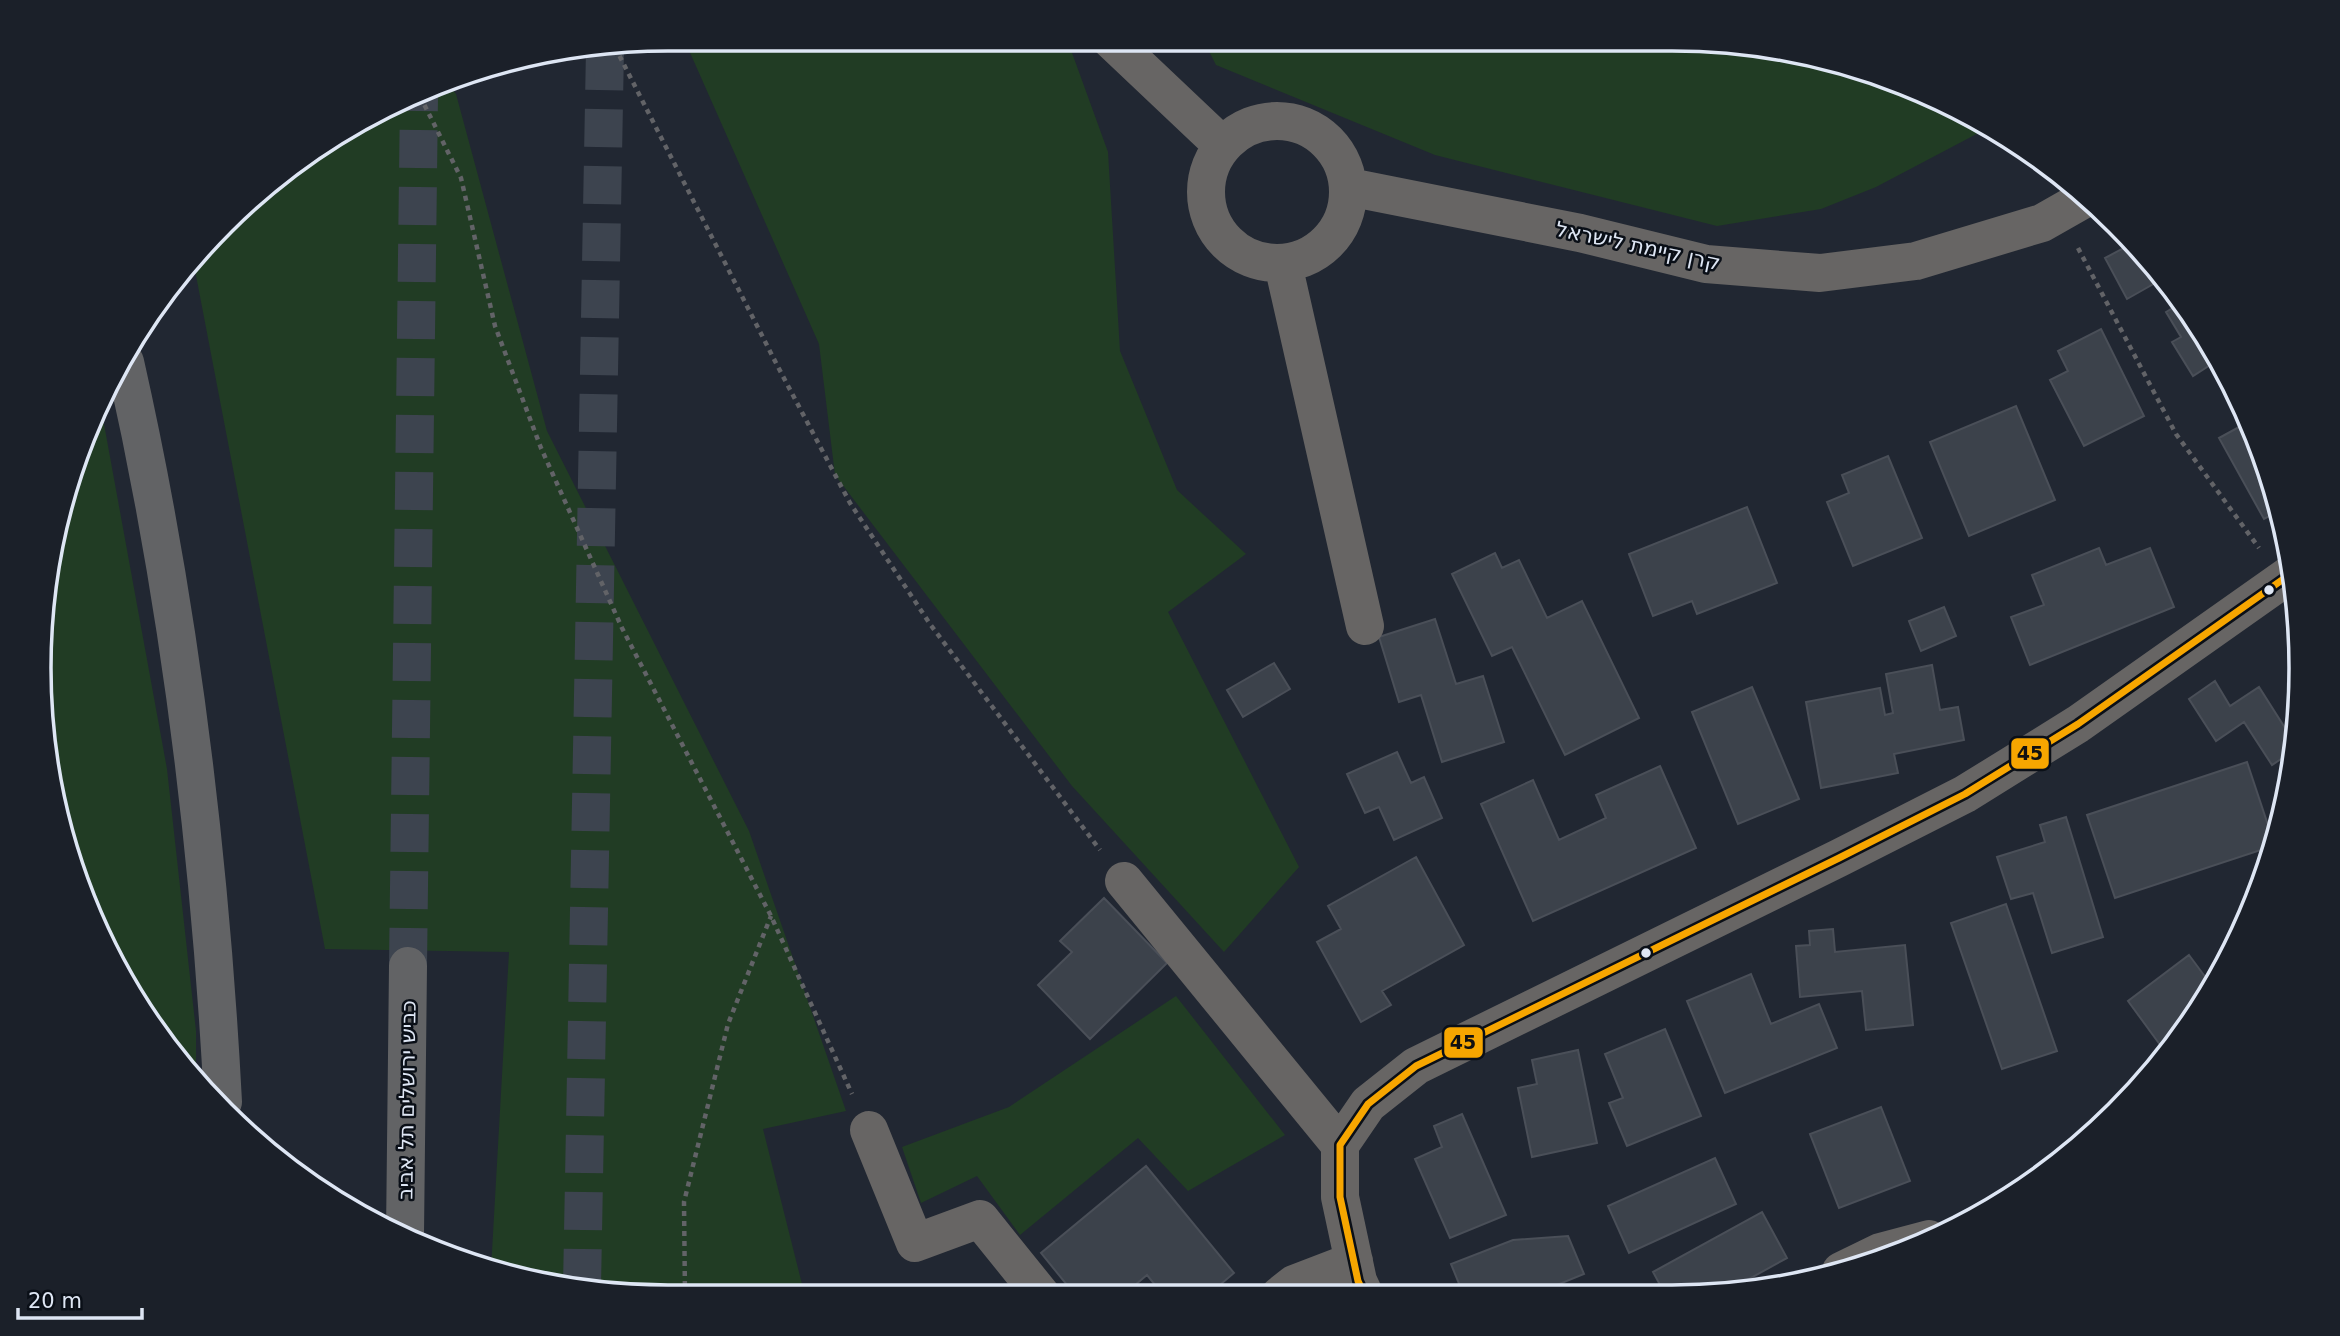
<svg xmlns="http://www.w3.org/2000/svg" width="2340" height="1336" viewBox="0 0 2340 1336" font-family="'DejaVu Sans','Noto Sans Hebrew',sans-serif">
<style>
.green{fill:#213c24}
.building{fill:#3c424b;stroke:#4a4f58;stroke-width:2}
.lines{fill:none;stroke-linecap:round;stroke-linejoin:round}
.highway-tunnel{stroke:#3d444f;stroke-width:38;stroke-dasharray:38 19;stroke-linecap:butt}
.path{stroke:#626367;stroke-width:4.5;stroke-dasharray:5 5;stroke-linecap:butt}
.minor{stroke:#676564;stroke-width:38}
.highway{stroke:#626365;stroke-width:38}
.bus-1-casing{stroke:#0a0f17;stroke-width:12}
.bus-1{stroke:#f7a600;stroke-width:7}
.bus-dot{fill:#dee6f4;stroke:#0a0f17;stroke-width:2.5}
.labels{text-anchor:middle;stroke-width:5;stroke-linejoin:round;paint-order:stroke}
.street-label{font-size:21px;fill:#dee6f4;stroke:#0a0f17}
.rim{fill:none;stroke:#dee6f4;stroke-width:3.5}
.line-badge{stroke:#0a0f17;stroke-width:2.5}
.pale-badge-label{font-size:19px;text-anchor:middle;font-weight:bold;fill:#111}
</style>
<rect width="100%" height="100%" fill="#212732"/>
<path class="green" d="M 684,39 L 1067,39 L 1108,152 L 1120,351 L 1177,490 L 1246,554 L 1168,612 L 1299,867 L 1224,952 L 1072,786 L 835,475 L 819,344 Z
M 1203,39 L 1714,40 L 1874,72 L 1988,128 L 1876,187 L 1821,209 L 1717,226 L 1435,155 L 1216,65 Z
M 447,82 L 456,94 L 547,431 L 749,831 L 846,1111 L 763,1129 L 805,1296 L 626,1296 L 491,1269 L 509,952 L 325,949 L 194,265 L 285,168 Z
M 102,413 L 167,769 L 196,1031 L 196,1077 L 169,1052 L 86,909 L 40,709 L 60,505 Z
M 1176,996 L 1285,1135 L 1188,1191 L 1138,1138 L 1020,1235 L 977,1176 L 921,1203 L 902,1147 L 1009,1107 Z"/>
<path class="building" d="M 2133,243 L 2157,282 L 2127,299 L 2105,258 Z
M 2177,296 L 2195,318 L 2218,360 L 2193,376 L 2172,342 L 2181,337 L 2166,312 L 2181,303 Z
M 2101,329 L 2144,416 L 2084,446 L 2050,380 L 2068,371 L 2058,351 Z
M 2016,406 L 2055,500 L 1969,536 L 1930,442 Z
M 2250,421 L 2279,511 L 2264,519 L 2219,438 Z
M 1888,456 L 1922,538 L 1853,566 L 1827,502 L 1849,493 L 1842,475 Z
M 1747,507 L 1777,583 L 1697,614 L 1692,601 L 1653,616 L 1629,554 Z
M 2099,548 L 2106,565 L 2150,548 L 2174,607 L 2030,665 L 2011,617 L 2044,605 L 2032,575 Z
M 1495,553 L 1502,568 L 1519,560 L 1547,618 L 1582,601 L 1639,718 L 1565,755 L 1512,647 L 1492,656 L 1452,574 Z
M 1944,607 L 1956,636 L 1921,651 L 1909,621 Z
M 1435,619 L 1456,684 L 1483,676 L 1504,742 L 1442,762 L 1421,695 L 1399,702 L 1379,637 Z
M 2298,632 L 2301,661 L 2288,638 Z
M 1274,663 L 1290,689 L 1243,717 L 1227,690 Z
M 1932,665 L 1940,710 L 1958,707 L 1964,740 L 1894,754 L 1898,773 L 1821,788 L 1806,702 L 1880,688 L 1885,715 L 1893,713 L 1886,674 Z
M 2215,681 L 2230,706 L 2259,687 L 2294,742 L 2293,751 L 2272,765 L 2244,722 L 2216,741 L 2189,699 Z
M 1752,687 L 1799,799 L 1738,824 L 1692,712 Z
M 1397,752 L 1411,783 L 1424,777 L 1442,818 L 1394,840 L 1379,807 L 1365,813 L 1347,774 Z
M 2247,762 L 2274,843 L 2273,846 L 2115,898 L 2087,815 Z
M 1660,766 L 1696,848 L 1533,921 L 1481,804 L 1533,780 L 1559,840 L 1606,818 L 1596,795 Z
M 2066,817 L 2103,937 L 2052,953 L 2033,893 L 2011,899 L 1997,857 L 2045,842 L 2040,825 Z
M 1416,857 L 1464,945 L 1382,991 L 1391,1005 L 1361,1022 L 1317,942 L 1341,929 L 1328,906 Z
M 1104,898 L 1167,963 L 1090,1039 L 1038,985 L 1072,952 L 1060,941 Z
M 2257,899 L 2254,909 L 2246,924 L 2238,913 Z
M 2006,904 L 2057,1051 L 2002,1069 L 1951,923 Z
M 1833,929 L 1835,952 L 1905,945 L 1913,1025 L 1866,1030 L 1862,991 L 1800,997 L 1796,946 L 1810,945 L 1809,931 Z
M 2189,955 L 2212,986 L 2196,1017 L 2166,1053 L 2128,1001 Z
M 1751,974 L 1771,1024 L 1819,1004 L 1837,1048 L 1725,1093 L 1687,1001 Z
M 1665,1029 L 1701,1116 L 1627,1146 L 1609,1103 L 1623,1098 L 1605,1054 Z
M 1578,1050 L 1597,1143 L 1532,1157 L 1518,1088 L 1537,1084 L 1532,1060 Z
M 1881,1107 L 1910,1181 L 1839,1208 L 1810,1134 Z
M 1462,1114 L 1506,1215 L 1450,1238 L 1415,1159 L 1442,1147 L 1434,1126 Z
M 1715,1158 L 1736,1204 L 1629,1253 L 1608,1206 Z
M 1146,1166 L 1234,1273 L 1207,1296 L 1164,1296 L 1147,1275 L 1122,1296 L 1076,1296 L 1041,1253 Z
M 1762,1212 L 1787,1258 L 1720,1295 L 1666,1296 L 1653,1272 Z
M 1568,1236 L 1584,1274 L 1530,1296 L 1464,1296 L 1451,1264 L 1513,1240 Z"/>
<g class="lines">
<path class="highway-tunnel" d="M 408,966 L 419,97
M 582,1287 L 605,49"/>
<path class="path" d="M 615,47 L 777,365 L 850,503 L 930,624 L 1100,850
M 420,96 L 461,178 L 495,326 L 541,448 L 622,628 L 771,916 L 852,1094
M 2078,248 L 2176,434 L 2259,548
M 685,1296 L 684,1202 L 728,1024 L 771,916"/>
<path class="minor" d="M 1110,39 L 1222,145
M1206 192a71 71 0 1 1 142 0a71 71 0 1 1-142 0Z
M 1349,187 L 1580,233 L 1706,264 L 1820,273 L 1916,261 L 2042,223 L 2086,198
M 1283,264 L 1365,626
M 1124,881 L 1340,1145
M 869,1130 L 915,1243 L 980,1219 L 1042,1296
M 1841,1271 L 1880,1252 L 1929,1239
M 1279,1296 L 1294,1284 L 1354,1261
M 1365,1296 L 1358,1281 L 1340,1197 L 1340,1145 L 1368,1104 L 1416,1066 L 1839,858 L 1965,794 L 2078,724 L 2292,573"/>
<path class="highway" d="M 125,362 C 180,606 210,853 223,1102
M 405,1234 L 408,966"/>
<g class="bus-1-casing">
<path id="bus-1" d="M 1365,1296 L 1358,1281 L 1340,1197 L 1340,1145 L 1368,1104 L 1416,1066 L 1839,858 L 1965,794 L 2078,724 L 2292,573"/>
</g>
<use href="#bus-1" class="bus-1"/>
</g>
<g class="bus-dot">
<circle cx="2269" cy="590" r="6"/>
<circle cx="1646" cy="953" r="6"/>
</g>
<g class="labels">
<g class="street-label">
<text transform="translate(1638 246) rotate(12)" y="7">קרן קיימת לישראל</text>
<text transform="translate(407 1100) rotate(-89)" y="7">כביש ירושלים תל אביב</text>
</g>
</g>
<path d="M0 0H2340V1336H0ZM668 51H1672A617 617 0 0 1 2289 668V668A617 617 0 0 1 1672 1285H668A617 617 0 0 1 51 668V668A617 617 0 0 1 668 51Z" fill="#1b2029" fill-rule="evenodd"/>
<path class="rim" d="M668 51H1672A617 617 0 0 1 2289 668V668A617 617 0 0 1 1672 1285H668A617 617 0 0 1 51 668V668A617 617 0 0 1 668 51Z"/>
<g class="line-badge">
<rect x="2010" y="737" width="40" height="33" rx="7" fill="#f7a600"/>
<rect x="1443" y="1026" width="41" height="33" rx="7" fill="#f7a600"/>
</g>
<g class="pale-badge-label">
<text x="2030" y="760">45</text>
<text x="1463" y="1049">45</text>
</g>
<path d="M18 1308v10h124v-10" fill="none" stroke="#dee6f4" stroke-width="3.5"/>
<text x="28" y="1308" font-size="21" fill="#dee6f4" stroke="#0a0f17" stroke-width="5" paint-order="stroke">20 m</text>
</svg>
